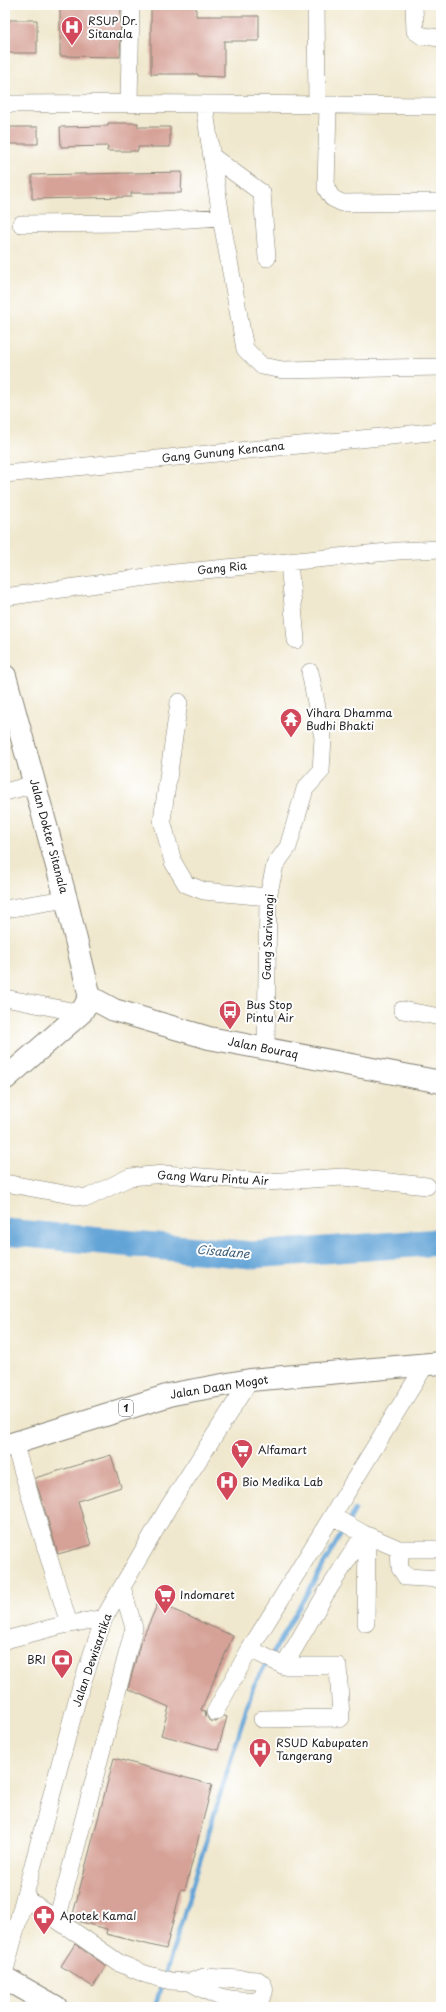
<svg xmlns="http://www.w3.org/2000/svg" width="446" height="2012" viewBox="0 0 446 2012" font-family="'Playpen Sans',sans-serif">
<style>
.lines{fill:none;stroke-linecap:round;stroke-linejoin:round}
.stream{stroke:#64a4d7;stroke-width:4.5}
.river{stroke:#64a4d7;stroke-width:27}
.building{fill:#d6a196}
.minor-casing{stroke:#868275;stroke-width:18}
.major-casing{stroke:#868275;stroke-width:24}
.highway-casing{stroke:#868275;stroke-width:24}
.minor{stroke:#fff;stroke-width:17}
.major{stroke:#fff;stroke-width:22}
.highway{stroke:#fff;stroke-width:22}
.labels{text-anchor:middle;stroke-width:4;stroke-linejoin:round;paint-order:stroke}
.shield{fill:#fff;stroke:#606060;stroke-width:1}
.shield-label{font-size:10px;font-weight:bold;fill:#1c1c1c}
.poi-label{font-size:11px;fill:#1c1c1c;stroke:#fff;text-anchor:start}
.street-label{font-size:11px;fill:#1c1c1c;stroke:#fff}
.water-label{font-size:12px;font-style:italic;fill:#40607a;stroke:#fff}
</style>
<rect width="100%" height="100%" fill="#fff"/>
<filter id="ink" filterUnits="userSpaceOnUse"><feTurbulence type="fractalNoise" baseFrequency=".025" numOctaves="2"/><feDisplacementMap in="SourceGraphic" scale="8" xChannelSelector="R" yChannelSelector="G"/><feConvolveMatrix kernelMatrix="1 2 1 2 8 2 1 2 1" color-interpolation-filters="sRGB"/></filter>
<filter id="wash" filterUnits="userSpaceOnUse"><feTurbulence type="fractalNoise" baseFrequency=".012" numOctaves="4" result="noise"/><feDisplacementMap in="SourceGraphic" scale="16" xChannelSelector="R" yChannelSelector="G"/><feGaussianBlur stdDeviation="0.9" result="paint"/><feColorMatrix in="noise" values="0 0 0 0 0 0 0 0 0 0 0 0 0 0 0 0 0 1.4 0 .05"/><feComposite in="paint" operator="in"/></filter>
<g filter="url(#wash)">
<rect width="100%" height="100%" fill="#f0e8ce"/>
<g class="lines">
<path class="stream" d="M 271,1656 L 355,1510
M 165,1976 L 253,1687 L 267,1662
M 155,2007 L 162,1983"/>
<path class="river" d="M 5,1232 L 251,1255 L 441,1242"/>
</g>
<g id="blocks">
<path class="building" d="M 60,5 L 121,5 L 120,57 L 60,56 Z
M 151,5 L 196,5 L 196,16 L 259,16 L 259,41 L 224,41 L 224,77 L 198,76 L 198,74 L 151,74 Z
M 5,20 L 37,20 L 37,53 L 5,53 Z
M 108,123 L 138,123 L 138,127 L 170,127 L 170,147 L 138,147 L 138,151 L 107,151 L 108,146 L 61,147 L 60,127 L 108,126 Z
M 8,127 L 38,127 L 38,144 L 7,144 Z
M 182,172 L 181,193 L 131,193 L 131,197 L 32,199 L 32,175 Z
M 111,1455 L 121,1487 L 78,1501 L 91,1545 L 58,1554 L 35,1478 Z
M 158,1603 L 233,1636 L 201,1710 L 205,1711 L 206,1717 L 211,1721 L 216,1722 L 224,1716 L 227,1717 L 218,1750 L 161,1735 L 169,1707 L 128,1689 L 140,1644 Z
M 114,1758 L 212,1785 L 185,1890 L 181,1889 L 166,1949 L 106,1934 L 107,1929 L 77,1921 L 72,1918 Z
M 75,1944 L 106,1966 L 93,1987 L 61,1966 Z"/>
</g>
</g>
<g filter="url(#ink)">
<use href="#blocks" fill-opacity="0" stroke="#868275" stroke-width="1"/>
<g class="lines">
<g class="minor-casing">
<path id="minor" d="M 316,5 L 317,105
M 414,5 L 415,31 L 422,36 L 441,38
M 129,102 L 131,5
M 5,104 C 150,102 296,105 441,106
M 204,105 L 221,217 L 245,349 L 262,366 L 283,370 L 441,367
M 328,105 L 326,188 L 332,198 L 342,203 L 441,202
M 213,157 L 262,193 L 267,258
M 21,224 L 127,223 L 221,217
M 5,474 L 441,431
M 289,562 L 296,640
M 5,597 L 175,573 L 398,551 L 441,549
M 179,702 L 162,820 L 173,862 L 186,884 L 204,891 L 268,897
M 5,792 L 35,784
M 5,909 L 66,899
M 5,998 L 81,1013
M 402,1010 L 441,1017
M 266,1049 L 268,897 L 275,865 L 288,847 L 305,789 L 321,771 L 323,738 L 310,672
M 5,1183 L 87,1198 L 130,1177 L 164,1174 L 267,1182 L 343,1177 L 427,1186
M 14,1443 L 69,1624
M 332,1516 L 364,1534 L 399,1549 L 441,1549
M 399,1549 L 400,1568 L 406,1577 L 441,1579
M 366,1623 L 367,1536
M 5,1640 L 59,1626 L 104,1618
M 250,1649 L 284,1666 L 338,1666 L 341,1718 L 262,1719
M 284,1666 L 325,1595 L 364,1534
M 215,1712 L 250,1649 L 426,1364
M 26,1893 L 30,1901 L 119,1963 L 145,1974 L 171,1981 L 190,1982 L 204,1977 L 258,1980 C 267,1986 266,1993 259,2000 C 225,2001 219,1998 190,1982
M 57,1920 L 134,1628 L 122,1587
M 5,1970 L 78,1696 L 104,1618 L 169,1506 L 250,1380"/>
</g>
<g class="major-casing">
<path id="major" d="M 5,676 L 66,899 L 90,997
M 90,997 L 114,1010 L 209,1038 L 441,1082
M 5,1079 L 81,1013 L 90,997"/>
</g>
<g class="highway-casing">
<path id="highway" d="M 5,1446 L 173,1394 L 250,1380 L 441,1363
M 5,1978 L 56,2007"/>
</g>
<use href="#minor" class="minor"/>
<use href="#major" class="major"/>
<use href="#highway" class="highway"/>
</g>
</g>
<defs>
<g id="hospital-pin" transform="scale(1.15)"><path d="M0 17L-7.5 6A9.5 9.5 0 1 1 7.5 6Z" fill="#d1495b" stroke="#fff"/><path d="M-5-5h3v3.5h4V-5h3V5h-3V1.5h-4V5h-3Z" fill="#fff"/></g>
<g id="temple-pin" transform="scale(1.15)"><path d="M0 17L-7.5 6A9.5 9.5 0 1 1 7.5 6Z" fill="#d1495b" stroke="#fff"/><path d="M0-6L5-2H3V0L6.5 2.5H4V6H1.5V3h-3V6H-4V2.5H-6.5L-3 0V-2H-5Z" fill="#fff"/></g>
<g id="bus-pin" transform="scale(1.15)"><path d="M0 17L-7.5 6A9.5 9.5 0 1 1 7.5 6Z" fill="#d1495b" stroke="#fff"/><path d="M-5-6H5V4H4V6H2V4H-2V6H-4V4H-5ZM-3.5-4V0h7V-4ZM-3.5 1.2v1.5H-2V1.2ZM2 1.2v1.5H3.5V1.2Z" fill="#fff"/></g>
<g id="supermarket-pin" transform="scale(1.15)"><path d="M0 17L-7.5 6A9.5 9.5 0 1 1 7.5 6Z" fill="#d1495b" stroke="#fff"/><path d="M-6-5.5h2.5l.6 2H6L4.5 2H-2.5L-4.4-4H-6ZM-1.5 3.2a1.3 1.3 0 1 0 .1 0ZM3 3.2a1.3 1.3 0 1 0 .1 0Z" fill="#fff"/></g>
<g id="bank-pin" transform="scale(1.15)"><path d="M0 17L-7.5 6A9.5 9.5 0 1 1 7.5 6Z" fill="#d1495b" stroke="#fff"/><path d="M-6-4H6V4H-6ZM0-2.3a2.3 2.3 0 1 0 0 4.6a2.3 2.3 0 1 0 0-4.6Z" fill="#fff"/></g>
<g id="pharmacy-pin" transform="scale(1.15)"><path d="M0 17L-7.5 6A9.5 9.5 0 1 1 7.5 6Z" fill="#d1495b" stroke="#fff"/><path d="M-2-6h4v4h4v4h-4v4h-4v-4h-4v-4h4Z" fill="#fff"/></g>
</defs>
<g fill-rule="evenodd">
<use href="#hospital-pin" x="72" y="27"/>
<use href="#temple-pin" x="291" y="719"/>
<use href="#bus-pin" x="230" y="1011"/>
<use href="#supermarket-pin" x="242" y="1450"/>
<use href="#hospital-pin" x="227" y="1482"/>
<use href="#supermarket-pin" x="165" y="1595"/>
<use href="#bank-pin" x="62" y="1660"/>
<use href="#hospital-pin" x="260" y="1749"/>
<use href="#pharmacy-pin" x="44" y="1916"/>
</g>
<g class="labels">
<rect class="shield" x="119" y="1400" width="14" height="16" rx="3"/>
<g class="shield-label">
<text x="126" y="1412">1</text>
</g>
<g class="poi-label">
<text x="88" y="25">RSUP Dr.<tspan x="88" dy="13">Sitanala</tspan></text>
<text x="306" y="717">Vihara Dhamma<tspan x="306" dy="13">Budhi Bhakti</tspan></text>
<text x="246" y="1009">Bus Stop<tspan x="246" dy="13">Pintu Air</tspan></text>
<text x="258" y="1454">Alfamart</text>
<text x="242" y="1486">Bio Medika Lab</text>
<text x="180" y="1599">Indomaret</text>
<text x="46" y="1664" text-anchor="end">BRI</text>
<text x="276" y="1747">RSUD Kabupaten<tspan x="276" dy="13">Tangerang</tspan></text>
<text x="60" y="1920">Apotek Kamal</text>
</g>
<g class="street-label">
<text transform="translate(223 452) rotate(-6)" y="4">Gang Gunung Kencana</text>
<text transform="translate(222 568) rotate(-6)" y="4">Gang Ria</text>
<text transform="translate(49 836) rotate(75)" y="4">Jalan Dokter Sitanala</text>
<text transform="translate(268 937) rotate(-88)" y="4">Gang Sariwangi</text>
<text transform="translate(263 1048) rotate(11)" y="4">Jalan Bouraq</text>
<text transform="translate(213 1178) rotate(3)" y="4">Gang Waru Pintu Air</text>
<text transform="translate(219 1387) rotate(-9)" y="4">Jalan Daan Mogot</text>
<text transform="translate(92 1660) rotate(-71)" y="4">Jalan Dewisartika</text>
</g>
<g class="water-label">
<text transform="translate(223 1252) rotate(5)" y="4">Cisadane</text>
</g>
</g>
<rect width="446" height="2012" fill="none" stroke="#fff" stroke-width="20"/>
</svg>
